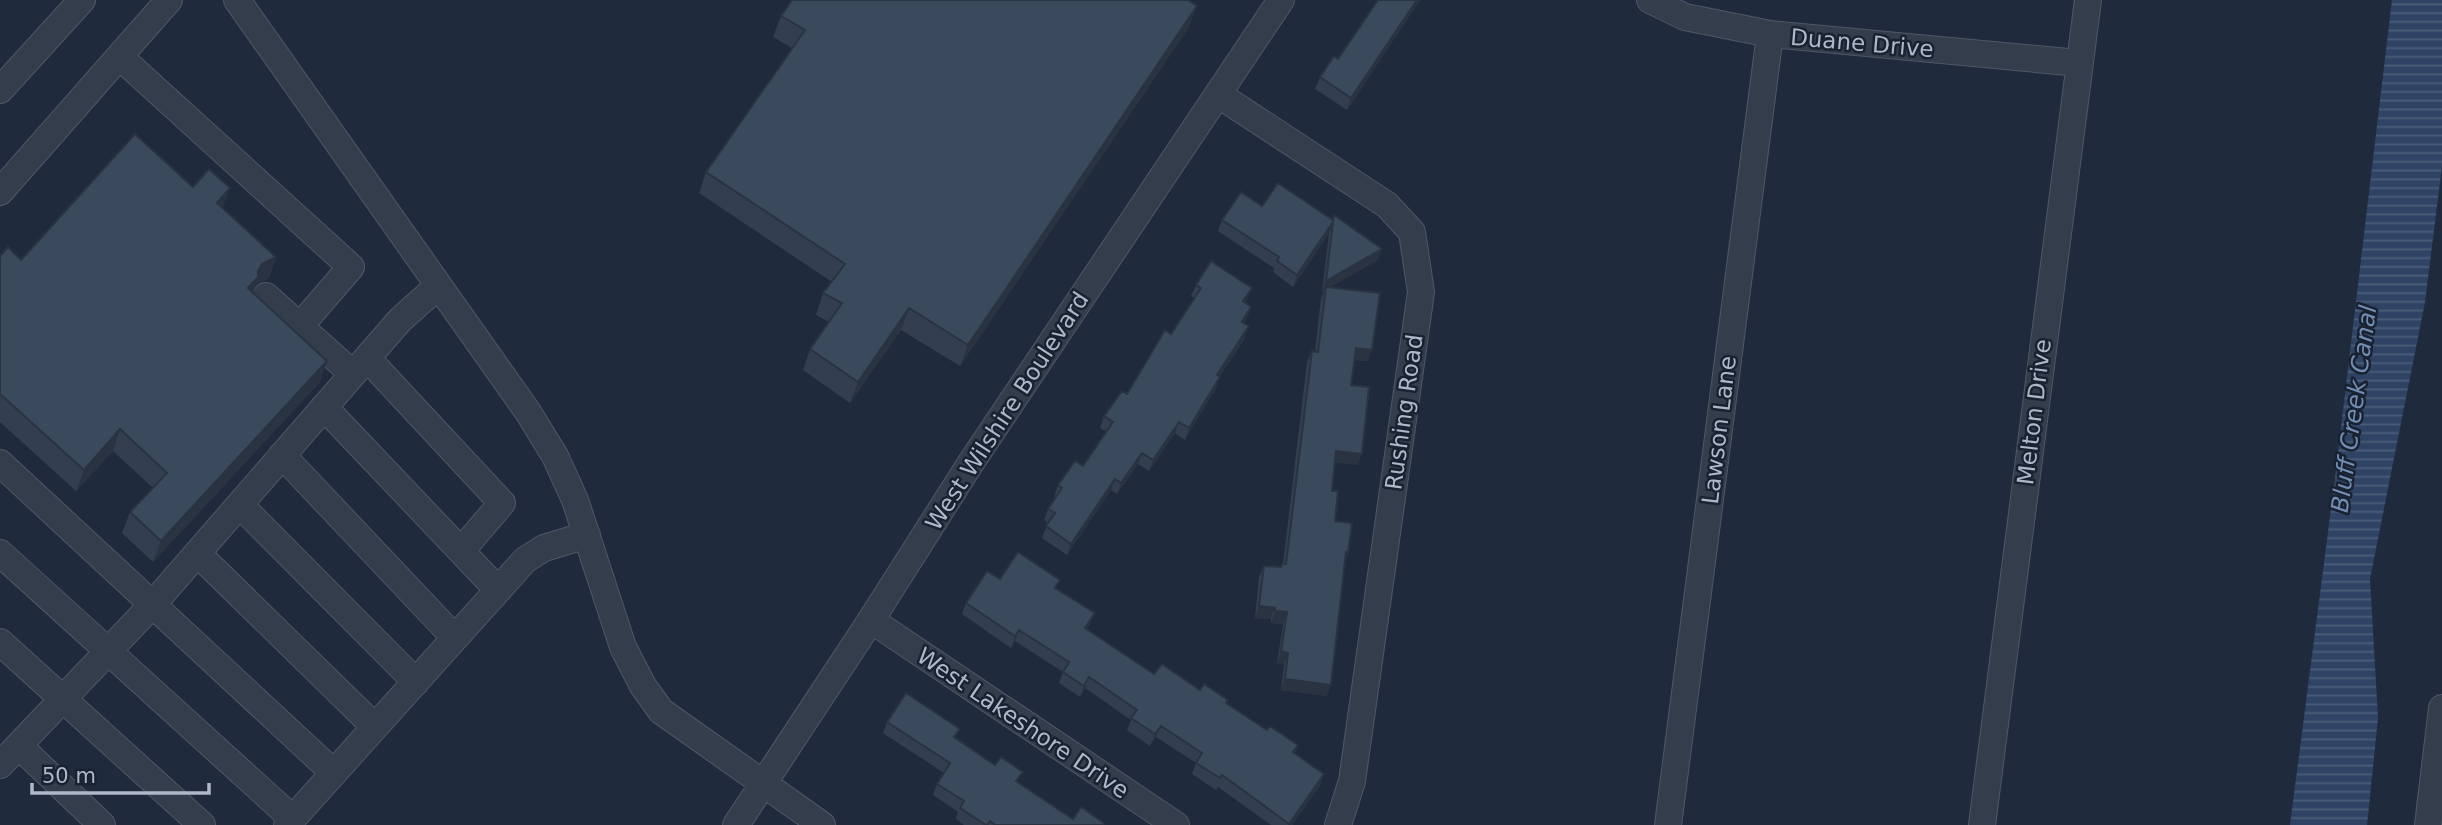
<svg xmlns="http://www.w3.org/2000/svg" width="2442" height="825" viewBox="0 0 2442 825" font-family="'DejaVu Sans',sans-serif">
<style>
.water{fill:url(#water-rules)}
.lines{fill:none;stroke-linecap:round;stroke-linejoin:round}
.minor-casing{stroke:#4e5867;stroke-width:28}
.minor{stroke:#333d4c;stroke-width:26}
.wall{fill:#333f50}
.shaded-wall{fill:#293341}
.building{fill:#3b495d;stroke:#293341;stroke-width:2}
.labels{text-anchor:middle;stroke-width:5;stroke-linejoin:round;paint-order:stroke}
.street-label{font-size:23px;fill:#aeb8c9;stroke:#192231}
.water-label{font-size:24px;font-style:italic;fill:#738db4;stroke:#192231}
</style>
<defs>
<pattern id="water-rules" width="6" height="5" patternUnits="userSpaceOnUse" patternTransform="scale(1.75)"><rect width="6" height="5" fill="#2f4464"/><path d="M0 2.5h6" fill="none" stroke="#4b5d79"/></pattern>
</defs>
<rect width="100%" height="100%" fill="#1f2b3d"/>
<path class="water" d="M 2392,0 L 2442,0 L 2442,166 L 2425,302 L 2370,579 L 2378,718 L 2367,825 L 2290,825 L 2334,486 Z"/>
<g class="lines">
<g class="minor-casing">
<path id="minor" d="M 237,0 L 528,412 L 555,456 L 575,500 L 623,647 L 643,686 L 661,711 L 822,825
M 1650,0 L 1685,17 L 1770,34 L 2079,63
M 120,57 L 351,267 L 300,326
M 0,90 L 82,0
M 1219,95 L 1387,205 L 1412,232 L 1421,292 L 1352,781 L 1338,825
M 0,192 L 169,0
M 266,296 L 353,374
M 367,358 L 502,503 L 461,551
M 324,407 L 498,590
M 282,455 L 455,638
M 0,463 L 334,773
M 241,506 L 416,682
M 0,553 L 293,819
M 198,554 L 375,727
M 871,620 L 1176,825
M 0,642 L 202,825
M 19,746 L 102,825
M 0,765 L 153,604 L 400,320 L 438,286
M 287,825 L 525,560 L 544,548 L 587,535
M 736,825 L 871,620 L 972,461 L 1281,0
M 1668,825 L 1770,34
M 1982,825 L 2088,0
M 2428,825 L 2442,708"/>
</g>
<use href="#minor" class="minor"/>
</g>
<path class="wall" d="M 1378,0 L 1420,0 L 1347,110 L 1315,89 L 1320,77 L 1338,59 Z
M 781,16 L 1189,27 L 960,366 L 901,330 L 850,403 L 803,370 L 810,349 L 829,322 L 816,315 L 823,293 L 832,282 L 699,193 L 706,172 L 792,48 L 773,37 Z
M 193,187 L 223,208 L 276,257 L 269,278 L 256,285 L 253,292 L 320,382 L 153,562 L 122,533 L 130,512 L 153,488 L 113,451 L 76,491 L 0,422 L 0,256 L 21,260 Z
M 1262,206 L 1332,219 L 1334,215 L 1378,260 L 1330,287 L 1368,361 L 1354,360 L 1351,385 L 1358,465 L 1335,462 L 1332,491 L 1335,521 L 1348,553 L 1345,562 L 1327,696 L 1281,690 L 1284,664 L 1277,663 L 1283,624 L 1271,623 L 1271,619 L 1255,618 L 1259,577 L 1264,566 L 1280,567 L 1282,564 L 1283,564 L 1307,362 L 1312,351 L 1315,351 L 1321,298 L 1324,291 L 1322,292 L 1329,233 L 1293,287 L 1273,272 L 1274,268 L 1218,231 L 1222,220 Z
M 1196,285 L 1247,299 L 1245,303 L 1251,307 L 1244,323 L 1245,338 L 1220,376 L 1216,388 L 1185,440 L 1175,433 L 1149,471 L 1138,464 L 1117,494 L 1111,490 L 1067,555 L 1042,538 L 1048,523 L 1044,520 L 1048,509 L 1056,498 L 1054,497 L 1058,485 L 1083,466 L 1107,432 L 1100,428 L 1104,416 L 1127,394 L 1171,334 L 1194,298 L 1191,296 Z
M 1000,579 L 1057,589 L 1095,613 L 1090,624 L 1087,629 L 1154,674 L 1228,700 L 1227,704 L 1267,730 L 1298,745 L 1295,753 L 1324,774 L 1320,785 L 1292,825 L 1271,825 L 1218,787 L 1216,790 L 1192,774 L 1196,763 L 1156,737 L 1150,746 L 1127,730 L 1131,720 L 1085,688 L 1080,697 L 1059,683 L 1063,672 L 1015,641 L 1011,648 L 962,614 L 966,603 Z
M 887,722 L 956,739 L 1073,819 L 1104,825 L 964,825 L 956,819 L 958,812 L 933,795 L 937,784 L 944,773 L 883,733 Z"/>
<path class="shaded-wall" d="M 1417,0 L 1420,0 L 1347,110 L 1351,98 Z
M 1197,6 L 1189,27 L 960,366 L 968,345 Z
M 230,188 L 222,209 L 217,203 Z
M 1333,222 L 1329,233 L 1293,287 L 1297,275 Z
M 1382,249 L 1378,260 L 1325,290 L 1326,287 L 1324,291 L 1322,292 L 1326,281 Z
M 276,257 L 269,278 L 256,285 L 251,298 L 248,288 L 262,264 Z
M 1252,288 L 1247,299 L 1238,313 L 1243,301 Z
M 1251,307 L 1247,319 L 1238,333 L 1242,322 Z
M 909,308 L 901,330 L 850,403 L 858,382 Z
M 1249,326 L 1245,338 L 1213,386 L 1217,375 Z
M 1356,348 L 1372,350 L 1368,361 L 1352,359 Z
M 327,361 L 320,382 L 153,562 L 161,541 Z
M 1220,377 L 1216,388 L 1185,440 L 1189,428 Z
M 1179,422 L 1175,433 L 1149,471 L 1153,460 Z
M 120,429 L 113,451 L 76,491 L 84,470 Z
M 1336,451 L 1362,454 L 1358,465 L 1332,462 Z
M 1142,453 L 1138,464 L 1117,494 L 1121,483 Z
M 1115,479 L 1111,490 L 1067,555 L 1071,544 Z
M 1259,606 L 1275,608 L 1271,619 L 1255,618 Z
M 1275,611 L 1287,612 L 1283,624 L 1271,623 Z
M 1095,613 L 1090,624 L 1081,639 L 1085,628 Z
M 1019,630 L 1015,641 L 1011,648 L 1015,636 Z
M 1281,651 L 1288,653 L 1284,664 L 1277,663 Z
M 1089,677 L 1085,688 L 1080,697 L 1084,686 Z
M 1285,679 L 1331,685 L 1327,696 L 1281,690 Z
M 1161,726 L 1156,737 L 1150,746 L 1155,734 Z
M 1324,774 L 1320,785 L 1292,825 L 1289,825 Z"/>
<path class="building" d="M 792,0 L 1188,0 L 1197,6 L 968,345 L 909,308 L 858,382 L 810,349 L 842,303 L 823,293 L 845,264 L 706,172 L 805,30 L 781,16 Z
M 1378,0 L 1417,0 L 1351,98 L 1320,77 L 1334,56 L 1338,59 Z
M 135,134 L 193,187 L 209,169 L 230,188 L 217,203 L 276,257 L 262,264 L 258,271 L 258,277 L 248,288 L 327,361 L 161,541 L 130,512 L 167,473 L 120,429 L 84,470 L 0,394 L 0,256 L 8,247 L 21,260 Z
M 1278,183 L 1333,220 L 1334,215 L 1382,249 L 1326,281 L 1333,222 L 1297,275 L 1277,261 L 1279,257 L 1222,220 L 1241,192 L 1262,206 Z
M 1211,261 L 1252,288 L 1243,301 L 1251,307 L 1242,322 L 1249,326 L 1217,375 L 1220,377 L 1189,428 L 1179,422 L 1153,460 L 1142,453 L 1121,483 L 1115,479 L 1071,544 L 1046,526 L 1055,513 L 1048,509 L 1062,488 L 1058,485 L 1075,461 L 1083,466 L 1113,422 L 1104,416 L 1122,391 L 1127,394 L 1165,330 L 1171,334 L 1201,288 L 1196,285 Z
M 1326,287 L 1380,293 L 1372,350 L 1356,348 L 1351,385 L 1369,387 L 1362,454 L 1336,451 L 1332,491 L 1338,491 L 1335,521 L 1352,523 L 1348,553 L 1346,552 L 1331,685 L 1285,679 L 1288,653 L 1281,651 L 1287,612 L 1275,611 L 1275,608 L 1259,606 L 1264,566 L 1281,567 L 1282,564 L 1286,564 L 1312,351 L 1318,352 Z
M 1018,552 L 1060,580 L 1055,588 L 1095,613 L 1085,628 L 1154,674 L 1162,664 L 1200,690 L 1204,684 L 1228,700 L 1226,703 L 1267,730 L 1270,726 L 1298,745 L 1293,752 L 1324,774 L 1289,824 L 1222,775 L 1220,778 L 1196,763 L 1202,753 L 1161,726 L 1155,734 L 1131,718 L 1137,710 L 1089,677 L 1084,686 L 1063,672 L 1069,662 L 1019,630 L 1015,636 L 966,603 L 987,571 L 1000,579 Z
M 906,693 L 960,729 L 954,737 L 995,765 L 1001,757 L 1023,772 L 1016,781 L 1073,819 L 1081,807 L 1104,823 L 1103,825 L 995,825 L 990,821 L 987,825 L 986,825 L 960,808 L 964,801 L 937,784 L 950,763 L 887,722 Z"/>
<g class="labels">
<g class="street-label">
<text transform="translate(1862 43) rotate(5)" y="8">Duane Drive</text>
<text transform="translate(1007 411) rotate(-57)" y="8">West Wilshire Boulevard</text>
<text transform="translate(1404 412) rotate(-82)" y="8">Rushing Road</text>
<text transform="translate(2034 412) rotate(-83)" y="8">Melton Drive</text>
<text transform="translate(1719 430) rotate(-83)" y="8">Lawson Lane</text>
<text transform="translate(1023 723) rotate(34)" y="8">West Lakeshore Drive</text>
</g>
<g class="water-label">
<text transform="translate(2354 409) rotate(-82)" y="8">Bluff Creek Canal</text>
</g>
</g>
<path d="M32 783v10h177v-10" fill="none" stroke="#aeb8c9" stroke-width="3.5"/>
<text x="42" y="783" font-size="21" fill="#aeb8c9" stroke="#192231" stroke-width="5" paint-order="stroke">50 m</text>
</svg>
